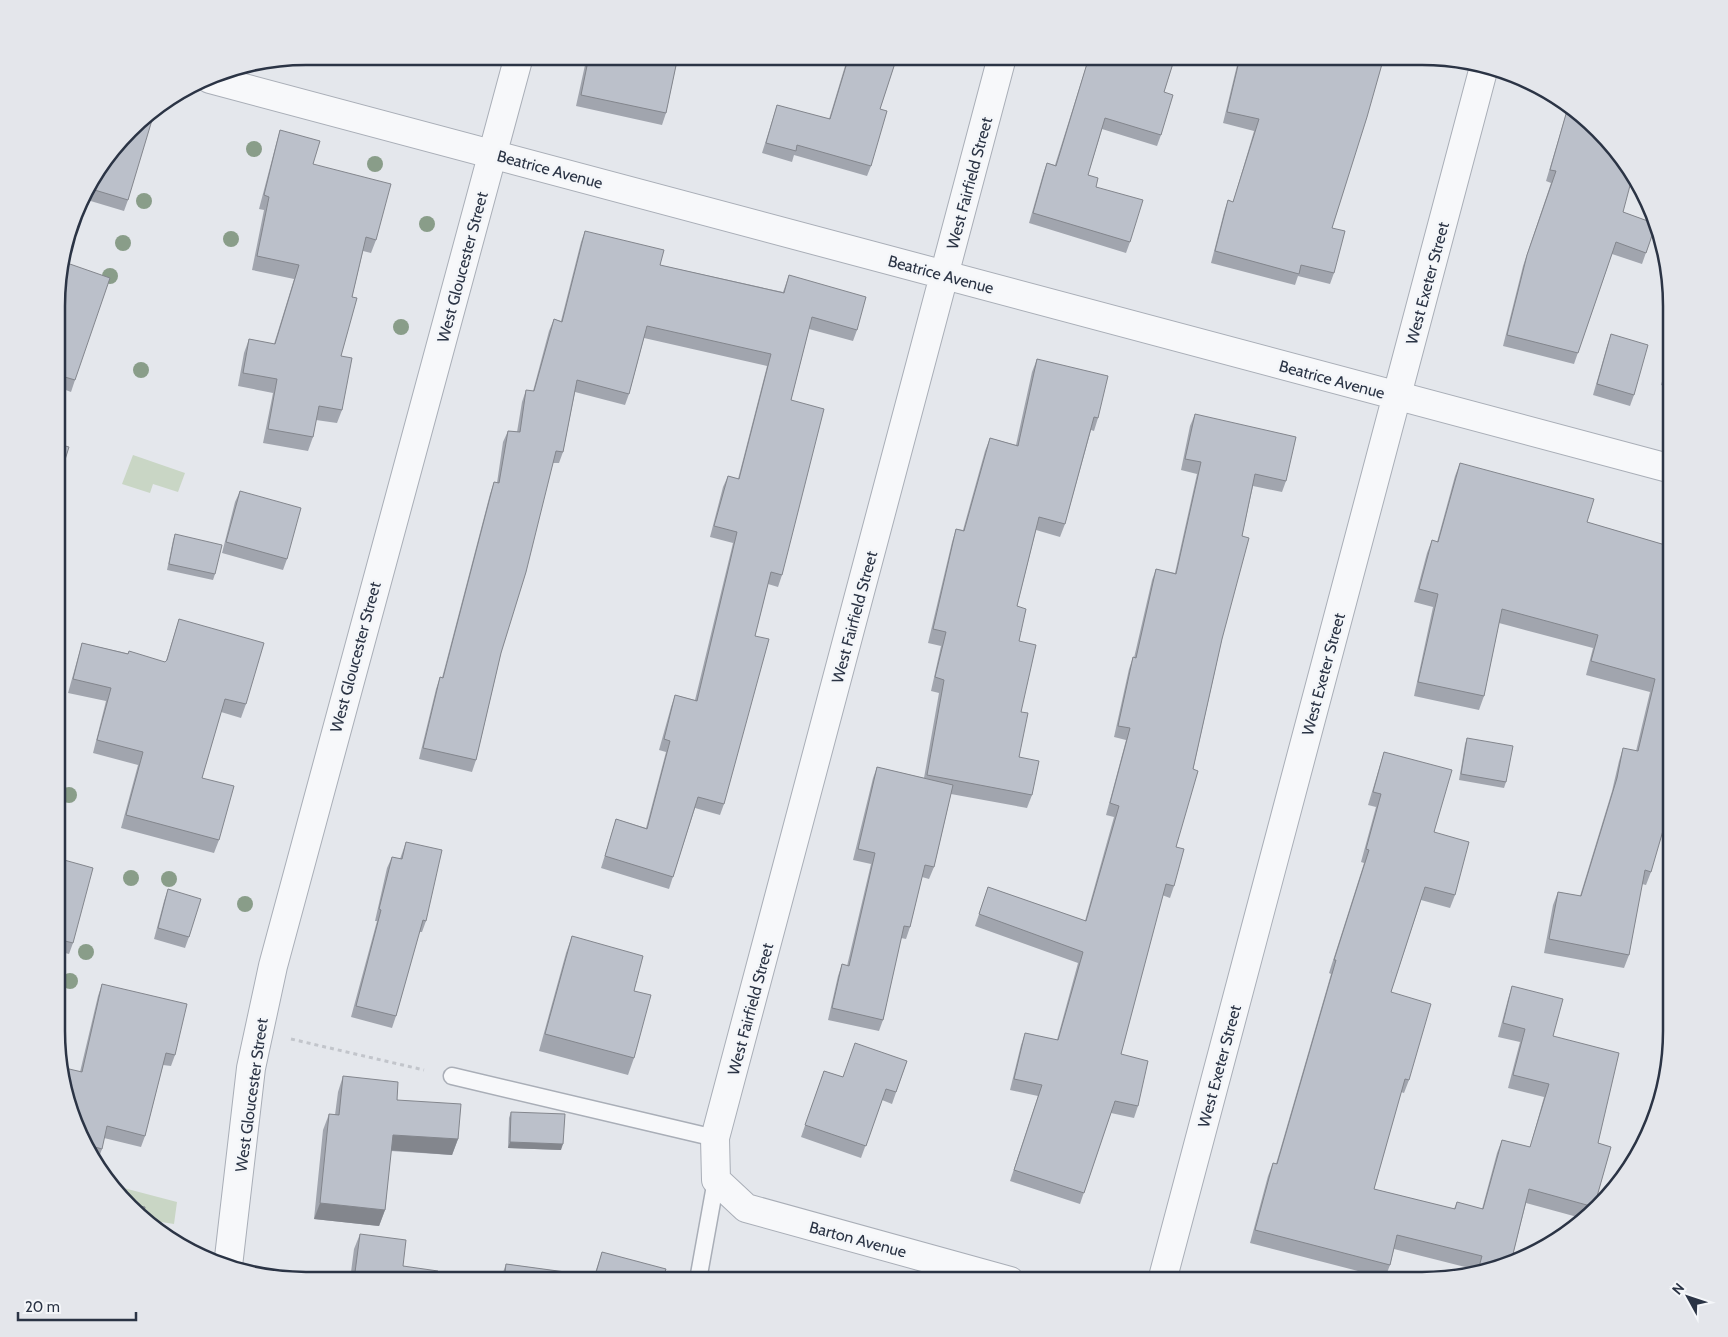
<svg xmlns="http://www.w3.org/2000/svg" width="1728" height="1337" viewBox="0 0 1728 1337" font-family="Cabin,sans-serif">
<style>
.green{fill:#c9d6c5}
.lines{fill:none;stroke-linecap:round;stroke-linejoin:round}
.service-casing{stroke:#a9aeb7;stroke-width:19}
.minor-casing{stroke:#a9aeb7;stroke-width:30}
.tertiary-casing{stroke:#a9aeb7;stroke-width:30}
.path{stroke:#c2c5cb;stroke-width:3;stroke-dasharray:4 4;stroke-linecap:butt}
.service{stroke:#f7f8fa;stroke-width:16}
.minor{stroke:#f7f8fa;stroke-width:28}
.tertiary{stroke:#f7f8fa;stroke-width:28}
.tree{fill:#899d89}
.wall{fill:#a1a5ae}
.shaded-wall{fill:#83868d}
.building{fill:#bbc0ca;stroke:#83868d}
.labels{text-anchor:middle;stroke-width:5;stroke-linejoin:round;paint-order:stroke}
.street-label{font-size:16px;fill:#2b3445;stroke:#f4f6f9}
.rim{fill:none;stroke:#2b3445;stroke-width:2.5}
</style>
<rect width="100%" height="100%" fill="#e4e7ec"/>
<path class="green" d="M 133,455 L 185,473 L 178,492 L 153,484 L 150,493 L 122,484 Z
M 116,1186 L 177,1202 L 174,1224 L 142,1219 Z"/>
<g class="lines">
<g class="service-casing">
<path id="service" d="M 452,1076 L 715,1138
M 698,1280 L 716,1180"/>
</g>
<g class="minor-casing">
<path id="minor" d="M 1002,57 L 715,1138 L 716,1180 L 746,1208 L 1010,1281
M 210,79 L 1672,469
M 1162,1281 L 1484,67"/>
</g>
<g class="tertiary-casing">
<path id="tertiary" d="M 228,1266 L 251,1068 L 273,966 L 519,56"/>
</g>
<path class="path" d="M 291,1039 L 424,1070"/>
<use href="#service" class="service"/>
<use href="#minor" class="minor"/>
<use href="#tertiary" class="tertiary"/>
</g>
<g class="tree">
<circle cx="254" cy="149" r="8"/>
<circle cx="375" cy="164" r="8"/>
<circle cx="144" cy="201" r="8"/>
<circle cx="427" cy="224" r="8"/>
<circle cx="231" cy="239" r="8"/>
<circle cx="123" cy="243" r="8"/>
<circle cx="110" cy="276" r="8"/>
<circle cx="401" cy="327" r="8"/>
<circle cx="141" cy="370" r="8"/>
<circle cx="69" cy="795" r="8"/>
<circle cx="131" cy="878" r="8"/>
<circle cx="169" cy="879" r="8"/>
<circle cx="245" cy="904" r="8"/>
<circle cx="86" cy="952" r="8"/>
<circle cx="70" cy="981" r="8"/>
</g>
<path class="wall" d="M 587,56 L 678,56 L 666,113 L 662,125 L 576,106 Z
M 848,56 L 897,57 L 880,109 L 871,166 L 867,176 L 794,155 L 792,162 L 762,153 L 777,105 L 829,119 Z
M 1089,57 L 1175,57 L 1164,92 L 1161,135 L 1157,146 L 1102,129 L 1088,175 L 1130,242 L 1126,253 L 1029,223 L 1043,174 L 1047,163 L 1055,165 Z
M 1239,57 L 1384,57 L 1332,228 L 1334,273 L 1330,284 L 1298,276 L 1295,285 L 1211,263 L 1224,212 L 1228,200 L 1233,202 L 1254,131 L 1223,123 Z
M 1556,99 L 1565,105 L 1555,103 Z
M 1568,107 L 1586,118 L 1606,148 L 1623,212 L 1656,224 L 1642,264 L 1612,254 L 1574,364 L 1503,346 L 1523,266 L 1551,183 L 1546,181 Z
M 280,130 L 313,164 L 376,240 L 371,253 L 363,251 L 352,297 L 341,356 L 342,410 L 337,423 L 316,420 L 313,437 L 308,451 L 263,443 L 273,393 L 238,386 L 244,353 L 249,339 L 274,344 L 294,279 L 252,270 L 264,210 L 259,209 L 276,144 Z
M 90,182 L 128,200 L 124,211 L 84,199 Z
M 585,231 L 660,265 L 783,292 L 789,275 L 857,330 L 853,341 L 809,329 L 791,400 L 782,575 L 778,587 L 768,584 L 755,636 L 724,804 L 720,815 L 695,808 L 669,889 L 601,868 L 616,819 L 646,828 L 666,752 L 659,750 L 671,707 L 675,695 L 695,700 L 733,543 L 710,537 L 723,487 L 728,476 L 738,479 L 767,366 L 644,338 L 629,394 L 625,405 L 575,392 L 563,452 L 559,463 L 553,463 L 501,653 L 476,760 L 472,772 L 419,759 L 436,689 L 440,677 L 442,678 L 490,494 L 494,482 L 497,483 L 503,442 L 508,431 L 517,432 L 522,402 L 526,390 L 533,391 L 549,331 L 554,319 L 561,321 L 581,242 Z
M 58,288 L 75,380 L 71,392 L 58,387 Z
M 1611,334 L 1634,395 L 1630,406 L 1593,395 L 1607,346 Z
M 1672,346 L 1672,388 L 1661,385 Z
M 1037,359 L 1098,418 L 1094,431 L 1091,430 L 1065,524 L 1060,537 L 1036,530 L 1017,606 L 1021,712 L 1019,757 L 1032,795 L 1027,808 L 951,794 L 934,867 L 929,879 L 922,877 L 910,927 L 906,939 L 901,938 L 883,1020 L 879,1031 L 828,1020 L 838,976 L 842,964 L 847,966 L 871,864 L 853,860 L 873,778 L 877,767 L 924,778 L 939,693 L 931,691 L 941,646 L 928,643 L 952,542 L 956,529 L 963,530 L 985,451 L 990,438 L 1016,445 L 1032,372 Z
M 1195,414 L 1286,481 L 1282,492 L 1253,486 L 1242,536 L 1222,639 L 1176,847 L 1174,886 L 1170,898 L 1162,895 L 1121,1054 L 1138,1106 L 1134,1118 L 1111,1113 L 1080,1204 L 1010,1181 L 1038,1096 L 1010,1090 L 1021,1045 L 1025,1033 L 1057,1040 L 1078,963 L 975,926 L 988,887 L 1085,921 L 1114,817 L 1106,815 L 1126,740 L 1114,737 L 1129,669 L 1133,657 L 1134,658 L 1152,580 L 1156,569 L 1175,573 L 1197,474 L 1181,470 L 1190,426 Z
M 1460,463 L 1587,522 L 1672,547 L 1651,872 L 1646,885 L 1642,884 L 1629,955 L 1624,968 L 1544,953 L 1553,905 L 1558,892 L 1580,896 L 1612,791 L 1619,761 L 1623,748 L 1636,751 L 1650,692 L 1586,675 L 1593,648 L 1499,623 L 1484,696 L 1479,710 L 1414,696 L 1433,607 L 1414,602 L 1427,553 L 1432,540 L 1437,542 L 1455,476 Z
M 240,491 L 287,559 L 283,570 L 222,553 L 235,502 Z
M 175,534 L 215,574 L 213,580 L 167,570 L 173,540 Z
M 179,619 L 246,704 L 241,718 L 221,712 L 202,778 L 219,840 L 214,853 L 121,828 L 138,765 L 93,753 L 106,701 L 68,693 L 78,657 L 82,643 L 165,662 L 166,661 L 175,632 Z
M 1467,738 L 1506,782 L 1504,788 L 1459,780 L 1465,744 Z
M 1384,752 L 1434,832 L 1455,895 L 1450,908 L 1421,900 L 1391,992 L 1409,1080 L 1404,1093 L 1401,1092 L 1374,1189 L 1454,1209 L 1457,1202 L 1482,1209 L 1497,1153 L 1502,1140 L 1530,1147 L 1544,1097 L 1508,1088 L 1520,1042 L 1498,1037 L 1508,999 L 1512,986 L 1553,1036 L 1598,1143 L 1611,1147 L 1594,1207 L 1581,1218 L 1526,1203 L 1513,1254 L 1525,1257 L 1476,1274 L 1477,1270 L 1394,1249 L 1390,1265 L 1385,1278 L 1250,1243 L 1268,1176 L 1273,1163 L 1276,1164 L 1331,974 L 1329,973 L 1364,863 L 1361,862 L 1376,807 L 1368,805 L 1380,765 Z
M 406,842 L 426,921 L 422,932 L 419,932 L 396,1016 L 392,1028 L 351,1017 L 377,921 L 375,921 L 387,868 L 392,857 L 400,859 Z
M 57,858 L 73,943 L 69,954 L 57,951 Z
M 168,889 L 189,937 L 185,948 L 154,939 L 164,901 Z
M 572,936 L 634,991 L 634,1058 L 628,1075 L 539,1051 L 566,953 Z
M 102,984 L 175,1055 L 171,1066 L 163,1065 L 145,1136 L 141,1147 L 104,1138 L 102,1149 L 98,1160 L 96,1160 L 82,1141 L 63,1071 L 65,1068 L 80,1072 L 98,996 Z
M 907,1061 L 892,1104 L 882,1100 L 861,1158 L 801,1137 L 824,1071 L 843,1077 Z
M 343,1076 L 397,1100 L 458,1139 L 452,1155 L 391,1151 L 385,1210 L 379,1226 L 314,1219 L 323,1130 L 329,1114 L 335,1115 L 338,1092 Z
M 511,1112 L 561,1150 L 508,1148 L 509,1118 Z
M 360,1234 L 403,1266 L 437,1280 L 350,1280 L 354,1249 Z
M 602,1252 L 662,1280 L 502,1280 L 502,1275 L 506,1264 L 594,1276 Z"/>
<path class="shaded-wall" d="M 393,1135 L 458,1139 L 452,1155 L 387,1150 Z
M 510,1142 L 563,1144 L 561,1150 L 508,1148 Z
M 320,1203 L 385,1210 L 379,1226 L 314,1219 Z"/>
<path class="building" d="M 589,56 L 678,56 L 666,113 L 581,95 Z
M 849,56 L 897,57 L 880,109 L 887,111 L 871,166 L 797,145 L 796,151 L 766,143 L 777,105 L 830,119 Z
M 1089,57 L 1175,57 L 1164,92 L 1173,95 L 1161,135 L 1105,118 L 1088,175 L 1098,178 L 1096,187 L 1143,200 L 1130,242 L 1033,213 L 1047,163 L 1056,166 Z
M 1240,57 L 1384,57 L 1367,117 L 1332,228 L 1345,231 L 1334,273 L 1301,265 L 1299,274 L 1215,251 L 1228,200 L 1233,202 L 1259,119 L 1227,112 Z
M 1568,107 L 1586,118 L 1607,145 L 1606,148 L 1610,149 L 1632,178 L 1623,212 L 1656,224 L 1646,253 L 1616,242 L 1578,353 L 1507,335 L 1527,255 L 1556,171 L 1550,170 Z
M 143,117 L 152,120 L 128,200 L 88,188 L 90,182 Z
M 280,130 L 320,141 L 313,164 L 391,184 L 376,240 L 366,237 L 352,297 L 357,298 L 341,356 L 352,358 L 342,410 L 319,406 L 313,437 L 268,429 L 277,379 L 243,373 L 249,339 L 275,344 L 299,265 L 257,256 L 269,197 L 264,195 Z
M 585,231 L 664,250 L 660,265 L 784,293 L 789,275 L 866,297 L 857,330 L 812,317 L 791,400 L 824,409 L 782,575 L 771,572 L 755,636 L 769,639 L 724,804 L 698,797 L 673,877 L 605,856 L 616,819 L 647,829 L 670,741 L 664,739 L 675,695 L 697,701 L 737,532 L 714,526 L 728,476 L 739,479 L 771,354 L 647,326 L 629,394 L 577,380 L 563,452 L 556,451 L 526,572 L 501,653 L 476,760 L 423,748 L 440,677 L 443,678 L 494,482 L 499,483 L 508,431 L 520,432 L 526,390 L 534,391 L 554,319 L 562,322 Z
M 67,263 L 110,278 L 75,380 L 58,375 L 58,289 Z
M 1611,334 L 1648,345 L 1634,395 L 1597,384 Z
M 1672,351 L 1672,372 L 1666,370 Z
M 1037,359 L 1108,376 L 1098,418 L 1094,417 L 1065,524 L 1039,517 L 1017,606 L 1026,609 L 1019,641 L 1036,645 L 1021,712 L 1028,713 L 1019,757 L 1039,761 L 1032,795 L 927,775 L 944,680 L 935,677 L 946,632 L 933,629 L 956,529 L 964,531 L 990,438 L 1018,446 Z
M 1195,414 L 1296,437 L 1286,481 L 1255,474 L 1242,536 L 1249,538 L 1222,639 L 1193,769 L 1198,771 L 1176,847 L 1184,849 L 1174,886 L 1166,884 L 1121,1054 L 1148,1061 L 1138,1106 L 1115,1101 L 1084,1193 L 1014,1170 L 1042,1085 L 1014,1079 L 1025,1033 L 1058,1040 L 1083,952 L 979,914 L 988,887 L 1086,921 L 1119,806 L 1110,803 L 1130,728 L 1118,726 L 1133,657 L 1136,658 L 1156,569 L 1176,574 L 1201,462 L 1185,459 Z
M 58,444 L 69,447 L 58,482 Z
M 1460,463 L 1594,499 L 1587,522 L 1672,547 L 1671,803 L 1651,872 L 1645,870 L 1629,955 L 1549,939 L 1558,892 L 1581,896 L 1617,778 L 1623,748 L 1638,751 L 1655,679 L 1591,661 L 1598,635 L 1502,609 L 1484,696 L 1418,682 L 1438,594 L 1419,589 L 1432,540 L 1438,542 Z
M 240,491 L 301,508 L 287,559 L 226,542 Z
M 175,534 L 222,545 L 215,574 L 169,564 Z
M 179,619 L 264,643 L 246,704 L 225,699 L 202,778 L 234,786 L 219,840 L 126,815 L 143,752 L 97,740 L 111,688 L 73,679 L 82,643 L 128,654 L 129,651 L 165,662 L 167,660 Z
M 1467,738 L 1513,746 L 1506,782 L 1461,774 Z
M 1384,752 L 1452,770 L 1434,832 L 1469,842 L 1455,895 L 1425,887 L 1391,992 L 1431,1004 L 1409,1080 L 1405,1079 L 1374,1189 L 1455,1209 L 1457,1202 L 1483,1209 L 1502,1140 L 1530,1147 L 1549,1084 L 1513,1075 L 1525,1029 L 1503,1023 L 1512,986 L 1563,999 L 1553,1036 L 1619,1053 L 1598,1143 L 1611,1147 L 1594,1207 L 1529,1189 L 1513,1254 L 1525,1257 L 1477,1274 L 1482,1256 L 1397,1235 L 1390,1265 L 1255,1230 L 1273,1163 L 1277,1164 L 1336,960 L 1334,960 L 1369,850 L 1366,849 L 1381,794 L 1373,792 Z
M 877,767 L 953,785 L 934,867 L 925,865 L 910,927 L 904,926 L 883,1020 L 832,1008 L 842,964 L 849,966 L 875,853 L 858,849 Z
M 406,842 L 442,850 L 426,921 L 423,920 L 396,1016 L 356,1006 L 381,910 L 379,909 L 392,857 L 402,859 Z
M 57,858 L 93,868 L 73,943 L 57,939 Z
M 168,889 L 201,899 L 189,937 L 158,928 Z
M 572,936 L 643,956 L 634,991 L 651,995 L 634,1058 L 545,1034 Z
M 102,984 L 187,1004 L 175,1055 L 166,1053 L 145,1136 L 107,1126 L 102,1149 L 84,1144 L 82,1141 L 64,1072 L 65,1068 L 82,1072 Z
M 855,1043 L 907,1061 L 896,1092 L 886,1089 L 866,1146 L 805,1125 L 824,1071 L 843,1077 Z
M 343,1076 L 398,1082 L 397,1100 L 461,1104 L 458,1139 L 393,1135 L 385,1210 L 320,1203 L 329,1114 L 339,1115 Z
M 511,1112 L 565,1114 L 563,1144 L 510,1142 Z
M 131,1205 L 145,1207 L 143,1220 L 142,1219 Z
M 360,1234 L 406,1240 L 403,1266 L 438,1271 L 437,1280 L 354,1280 Z
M 602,1252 L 666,1269 L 662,1280 L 504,1280 L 506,1264 L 595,1276 Z"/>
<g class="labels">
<g class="street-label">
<text transform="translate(550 169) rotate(15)" y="6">Beatrice Avenue</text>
<text transform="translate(969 183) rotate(-75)" y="6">West Fairfield Street</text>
<text transform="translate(462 267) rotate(-75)" y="6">West Gloucester Street</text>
<text transform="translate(941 274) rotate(15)" y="6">Beatrice Avenue</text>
<text transform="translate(1427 283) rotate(-75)" y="6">West Exeter Street</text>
<text transform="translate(1332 379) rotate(15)" y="6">Beatrice Avenue</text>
<text transform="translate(854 617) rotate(-75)" y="6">West Fairfield Street</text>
<text transform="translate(355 657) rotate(-75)" y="6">West Gloucester Street</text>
<text transform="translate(1323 674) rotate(-75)" y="6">West Exeter Street</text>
<text transform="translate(750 1009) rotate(-75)" y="6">West Fairfield Street</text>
<text transform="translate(1219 1066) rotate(-75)" y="6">West Exeter Street</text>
<text transform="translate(251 1095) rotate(-82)" y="6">West Gloucester Street</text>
<text transform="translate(858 1239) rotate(15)" y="6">Barton Avenue</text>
</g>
</g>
<path d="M0 0H1728V1337H0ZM306 65H1422A241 241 0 0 1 1663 306V1031A241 241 0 0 1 1422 1272H306A241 241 0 0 1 65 1031V306A241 241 0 0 1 306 65Z" fill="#e4e6eb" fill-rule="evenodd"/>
<path class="rim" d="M306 65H1422A241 241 0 0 1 1663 306V1031A241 241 0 0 1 1422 1272H306A241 241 0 0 1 65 1031V306A241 241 0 0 1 306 65Z"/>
<g transform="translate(1688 1297) rotate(310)" stroke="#f4f6f9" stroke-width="4" paint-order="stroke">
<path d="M0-4L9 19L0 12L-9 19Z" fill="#2b3445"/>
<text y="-8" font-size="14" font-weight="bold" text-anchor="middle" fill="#2b3445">N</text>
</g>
<path d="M18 1312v8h118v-8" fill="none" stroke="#2b3445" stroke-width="2.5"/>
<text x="25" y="1312" font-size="15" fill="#2b3445" stroke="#f4f6f9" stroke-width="4" paint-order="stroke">20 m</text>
</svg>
